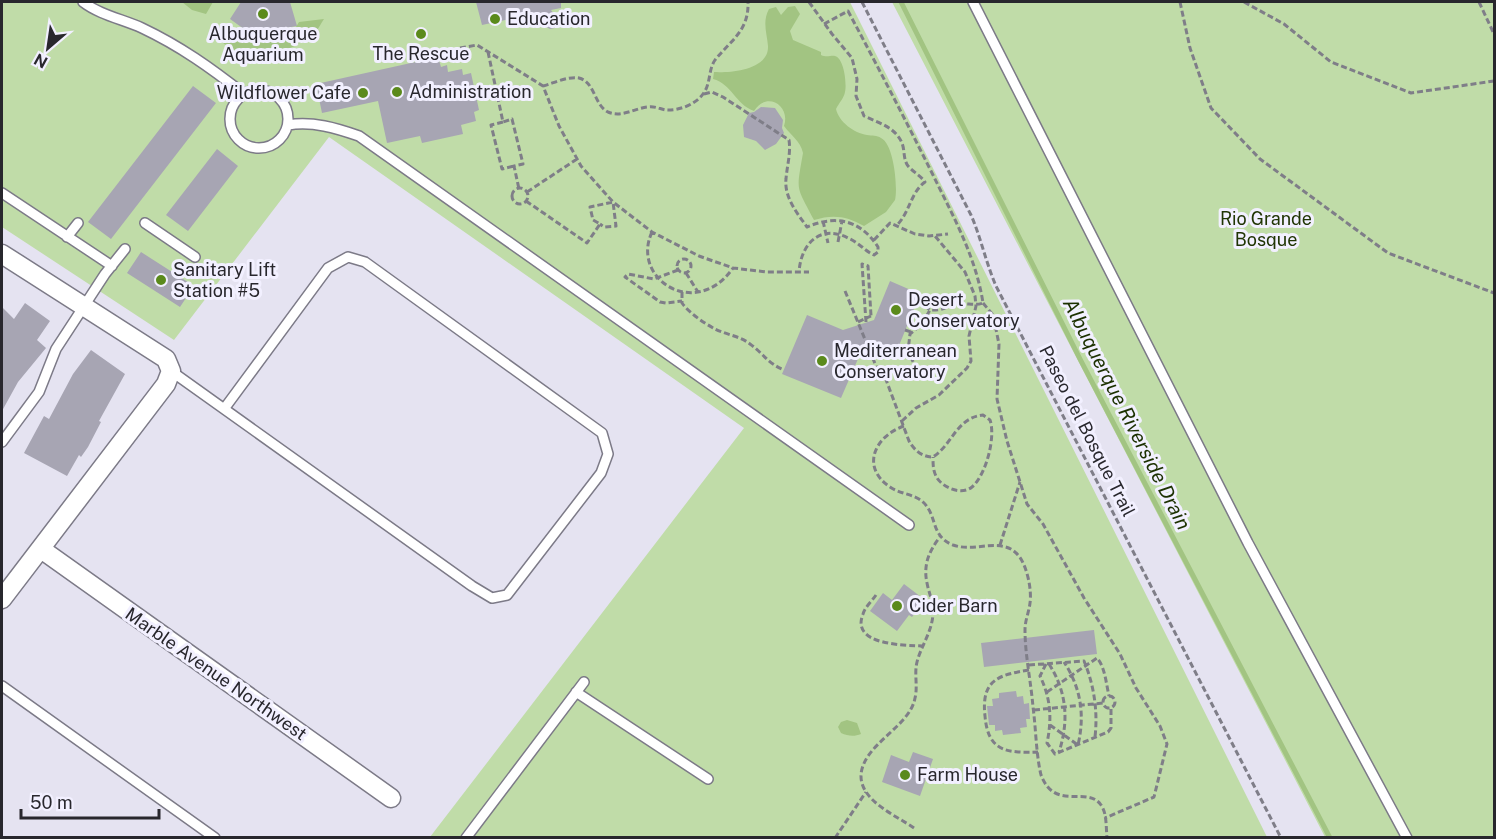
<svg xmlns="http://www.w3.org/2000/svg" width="1496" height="839" viewBox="0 0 1496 839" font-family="'Public Sans',sans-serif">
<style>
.green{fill:#c0dca8}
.water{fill:#a2c482}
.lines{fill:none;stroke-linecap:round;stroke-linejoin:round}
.stream{stroke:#a2c482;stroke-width:5}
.building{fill:#a7a5b3}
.service-casing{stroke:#7c7a87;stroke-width:12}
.minor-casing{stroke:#7c7a87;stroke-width:21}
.path{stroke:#7f7e88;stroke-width:3;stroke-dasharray:6 3;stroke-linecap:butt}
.service{stroke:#fff;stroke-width:9}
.minor{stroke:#fff;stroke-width:18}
.path-bridge{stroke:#7f7e88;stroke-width:3;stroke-dasharray:6 3;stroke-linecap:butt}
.poi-dot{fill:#5b8a1c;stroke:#f2f0ff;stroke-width:2}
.labels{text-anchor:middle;stroke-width:6;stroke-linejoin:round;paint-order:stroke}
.poi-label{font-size:18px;fill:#28272d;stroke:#f2f0ff;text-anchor:start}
.park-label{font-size:18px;fill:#203504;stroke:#f2f0ff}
.street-label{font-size:18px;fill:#28272d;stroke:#f2f0ff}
.water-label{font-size:20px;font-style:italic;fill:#1c3101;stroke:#f2f0ff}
</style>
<rect width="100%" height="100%" fill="#e5e3f1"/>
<path class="green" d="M 2,2 L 850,2 L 1267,837 L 430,837 L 744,428 L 329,137 L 174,340 L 2,227 Z
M 892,2 L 1494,2 L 1494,837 L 1325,837 Z"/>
<path class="water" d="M 182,2 L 213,2 L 206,14 L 192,10 Z
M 795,6 L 800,14 L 790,31 L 793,40 L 821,52 L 821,55 C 827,58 831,55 835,56 C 844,58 847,84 845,92 C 844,98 839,103 836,109 C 839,122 854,133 867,135 C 872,136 877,135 881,138 C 894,144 898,188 895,200 L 886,212 L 864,226 C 847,216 833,214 814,220 C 796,185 796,193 803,153 C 800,140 791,136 784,126 C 791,105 766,91 754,111 C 735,104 732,84 713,79 L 714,72 C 730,73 769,70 768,46 C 767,33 762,22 769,9 L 776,7 L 781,15 L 788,7 Z
M 324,19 C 321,23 319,28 316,31 C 302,46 267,60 246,56 C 236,54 226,45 218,39 L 232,28 L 253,39 L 286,36 L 293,32 L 299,22 Z
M 847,720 L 857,723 L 861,734 C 854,737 848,736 841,733 L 838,727 L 841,722 Z"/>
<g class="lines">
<path class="stream" d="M 901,2 L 1080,359 L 1330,838"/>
</g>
<path class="building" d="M 241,2 L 290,2 L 297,26 L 251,34 L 230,19 Z
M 476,2 L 561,2 L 561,8 L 551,10 L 557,18 L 558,23 L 555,28 L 550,29 L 544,26 L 538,13 L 482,25 Z
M 438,57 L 441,67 L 447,65 L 448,72 L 462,69 L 463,75 L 471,73 L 479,110 L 474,112 L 476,121 L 461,125 L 463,134 L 422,143 L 420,136 L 387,143 L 378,101 L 322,113 L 316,84 Z
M 193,86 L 216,103 L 111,239 L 88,222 Z
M 761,107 L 775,108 L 783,120 L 782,128 L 784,133 L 776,144 L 765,150 L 756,141 L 744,137 L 743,125 L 749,113 L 754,112 Z
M 217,149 L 238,166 L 188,231 L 166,215 Z
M 141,252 L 194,286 L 180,307 L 127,273 Z
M 890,281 L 920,294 L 896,353 L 877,345 L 861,352 L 841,398 L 782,374 L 807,315 L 843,330 L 874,320 Z
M 25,303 L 50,321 L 37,340 L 46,348 L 18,382 L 2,411 L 2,307 L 14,319 Z
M 91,350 L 125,374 L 99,421 L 101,422 L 88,447 L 81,457 L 79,455 L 67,476 L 24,453 L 44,416 L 49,419 L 73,374 Z
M 904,584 L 925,600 L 912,617 L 909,615 L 897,631 L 870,611 L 883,593 L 892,600 Z
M 1094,630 L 1097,654 L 984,667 L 981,643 Z
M 1016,691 L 1017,697 L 1023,696 L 1024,704 L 1029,703 L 1030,719 L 1026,719 L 1027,727 L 1020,728 L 1021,733 L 1003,735 L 1002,730 L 995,731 L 995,725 L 989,725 L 987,706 L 993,706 L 992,699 L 999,698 L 999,693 Z
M 913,752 L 933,759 L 920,796 L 882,782 L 891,755 L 909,762 Z"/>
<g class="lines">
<g class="service-casing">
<path id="service" d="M 83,2 C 100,15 122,19 142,28 C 180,46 211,68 244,94
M 973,2 L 1248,543 L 1407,838
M230 119a29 29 0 1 1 58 0a29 29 0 1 1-58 0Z
M 288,125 C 313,121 336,128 359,136 L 909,525
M 2,193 L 112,266
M 145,223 L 195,257
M 67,237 L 78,223
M 171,371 L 472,586 L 492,598 L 507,595 L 601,473 L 608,454 L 602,433 L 365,262 L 348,257 L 328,268 L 224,409
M 2,442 L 39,392 L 56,349 L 105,274 L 125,249
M 2,686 L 215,838
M 576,692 L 708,779
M 466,838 L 584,682"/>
</g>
<g class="minor-casing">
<path id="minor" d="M 2,254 L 166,359 L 171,371 L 166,384 L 2,599
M 41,549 L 391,798"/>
</g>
<path class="path" d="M 809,2 L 832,34 L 852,58 L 857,79 L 856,96 L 864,116 C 879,123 895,127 902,143 C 905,151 903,159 908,166 C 913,172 920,175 925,182 C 911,192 910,211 898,224
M 862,2 L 971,215 C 981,238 986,263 996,286 L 1281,838
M 1180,2 L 1190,48 L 1211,108 L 1260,159 L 1388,253 L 1494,293
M 1244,2 L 1284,24 L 1331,62 L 1411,93 L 1494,81
M 1479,2 L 1494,34
M 824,24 L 848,11 C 877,65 905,119 933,175 C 953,216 976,257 983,303 C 974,306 968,303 959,304 C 947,305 945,311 930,310 L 922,324 L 910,334 L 908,351 L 915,366 L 885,377
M 460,48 L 477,45 L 543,86 L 559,126 L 581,166 L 613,202 L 652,232 L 699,256 L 733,268 L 767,272 L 809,272
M 488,52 L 503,122 L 512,119 L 523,164 L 514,166 L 519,189
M 543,86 C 554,83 568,76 579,78 C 595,82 594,105 608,112 C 622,118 635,108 648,107 C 655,106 660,109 666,110 C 679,111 696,104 703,94 C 711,84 708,70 715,60 C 731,40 749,31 748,2
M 704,94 L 712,92 L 723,97 L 789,140 C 791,153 787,166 786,179 C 784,197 797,213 807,227 C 835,215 860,219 878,247 L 878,252 L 874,255 C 865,251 859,243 850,239 C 821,223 801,243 799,272
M 503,122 L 491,125 L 502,169 L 514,166
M512 196a8 8 0 1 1 16 0a8 8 0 1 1-16 0Z
M 527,192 L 577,159
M 526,201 L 587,243 L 600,224 L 593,220 L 590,207 L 613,202 L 616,226 L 604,227 L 600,224
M 823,221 L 828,243
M 652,232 C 630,279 696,321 733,268
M 874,240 L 890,223 L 915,234 L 929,236 L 948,234
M 838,242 L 842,221
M677 266a7 7 0 1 1 14 0a7 7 0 1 1-14 0Z
M 678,270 L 654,279 L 628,274 L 625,277 L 660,302 L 666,303 L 682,301
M 686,273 L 698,292
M 845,291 L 881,378 L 885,377 L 909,441 C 914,450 922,457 933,457 C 953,444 956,418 983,415 L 990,420 C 996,437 986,475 972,487 C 961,496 941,487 936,476 C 933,470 933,464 933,457
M 682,292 L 682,303 C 689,313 704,323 715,329 C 727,335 740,336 750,344 C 764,354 767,363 784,370
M 918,300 L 930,310
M 983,303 L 993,315 L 999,344 L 997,399 L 1007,441 L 1027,504 L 1043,524 L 1084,598 L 1120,654 L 1136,688 L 1160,726 L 1167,744 L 1154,797 L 1105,818
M 858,322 L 871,316
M 905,330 L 911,332
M 902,421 L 916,408 L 939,395 L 967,368 L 971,361 L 969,336 L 976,306 L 975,296 L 965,272 L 935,236
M 904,426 C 875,436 860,467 890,487 C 900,494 914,494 923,502 C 938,516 930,536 953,545 C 975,553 1002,536 1018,555 C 1027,565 1032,590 1030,603 C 1029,612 1025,620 1025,630 C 1025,655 1031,682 1033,707 C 1036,729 1036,754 1041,775 C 1055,812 1087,785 1101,805 C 1107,813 1106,828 1107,838
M 1000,545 L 1020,482
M 876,595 C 872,601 865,607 863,614 C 850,646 906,645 923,646
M 1046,664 L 1040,676 C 1051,699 1052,719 1047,743 L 1055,754 L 1108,732 L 1111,728 L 1111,708
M 1049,664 C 1067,692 1069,721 1059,752
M 1029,665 L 1084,661 C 1094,685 1098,711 1095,737
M 1029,670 C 998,675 981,680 985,716 C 988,752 1007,753 1038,752
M 1047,692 L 1097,658 C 1105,667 1106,683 1109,696
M1103 702a6 6 0 1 1 12 0a6 6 0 1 1-12 0Z
M 1034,710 L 1103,703
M 1050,725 L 1078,745 C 1085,715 1081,688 1064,662
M 914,828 C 897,816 860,801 861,775 C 863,744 910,727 915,698 C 918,686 914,674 917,662 C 921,646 932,632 933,614 C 934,603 929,594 927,583 C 923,565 929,551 940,537
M 835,838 L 866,792"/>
<use href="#service" class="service"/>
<use href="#minor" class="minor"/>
<path class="path-bridge" d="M 866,322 L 862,264 L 868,266 L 871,316"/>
</g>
<g class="poi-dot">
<circle cx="263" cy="14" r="6"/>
<circle cx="495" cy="19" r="6"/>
<circle cx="421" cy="34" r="6"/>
<circle cx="397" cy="92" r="6"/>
<circle cx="363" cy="93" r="6"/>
<circle cx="161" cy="280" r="6"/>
<circle cx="896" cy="310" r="6"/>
<circle cx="822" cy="361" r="6"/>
<circle cx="897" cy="606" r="6"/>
<circle cx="905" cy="775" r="6"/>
</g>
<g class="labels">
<g class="poi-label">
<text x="507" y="25">Education</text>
<text x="263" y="40" text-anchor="middle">Albuquerque<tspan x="263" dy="21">Aquarium</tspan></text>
<text x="421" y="60" text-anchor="middle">The Rescue</text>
<text x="409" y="98">Administration</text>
<text x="351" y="99" text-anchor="end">Wildflower Cafe</text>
<text x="173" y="276">Sanitary Lift<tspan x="173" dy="21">Station #5</tspan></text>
<text x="908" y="306">Desert<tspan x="908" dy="21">Conservatory</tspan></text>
<text x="834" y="357">Mediterranean<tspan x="834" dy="21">Conservatory</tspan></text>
<text x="909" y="612">Cider Barn</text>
<text x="917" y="781">Farm House</text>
</g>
<g class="park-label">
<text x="1266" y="225">Rio Grande<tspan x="1266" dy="21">Bosque</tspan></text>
</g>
<g class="street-label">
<text transform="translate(1087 431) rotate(63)" y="6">Paseo del Bosque Trail</text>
<text transform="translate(216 674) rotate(35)" y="6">Marble Avenue Northwest</text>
</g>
<g class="water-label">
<text transform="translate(1127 414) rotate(63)" y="7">Albuquerque Riverside Drain</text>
</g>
</g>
<rect width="1496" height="839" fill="none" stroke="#28272d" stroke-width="6"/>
<g transform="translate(48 48) rotate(209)" stroke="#f2f0ff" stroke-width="4.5" paint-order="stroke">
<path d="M0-4.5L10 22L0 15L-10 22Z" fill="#28272d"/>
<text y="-9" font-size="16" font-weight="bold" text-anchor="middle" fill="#28272d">N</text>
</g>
<path d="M21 809v9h138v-9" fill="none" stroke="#28272d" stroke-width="3"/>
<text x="30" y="809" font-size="18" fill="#28272d" stroke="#f2f0ff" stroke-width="4.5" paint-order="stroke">50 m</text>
</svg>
